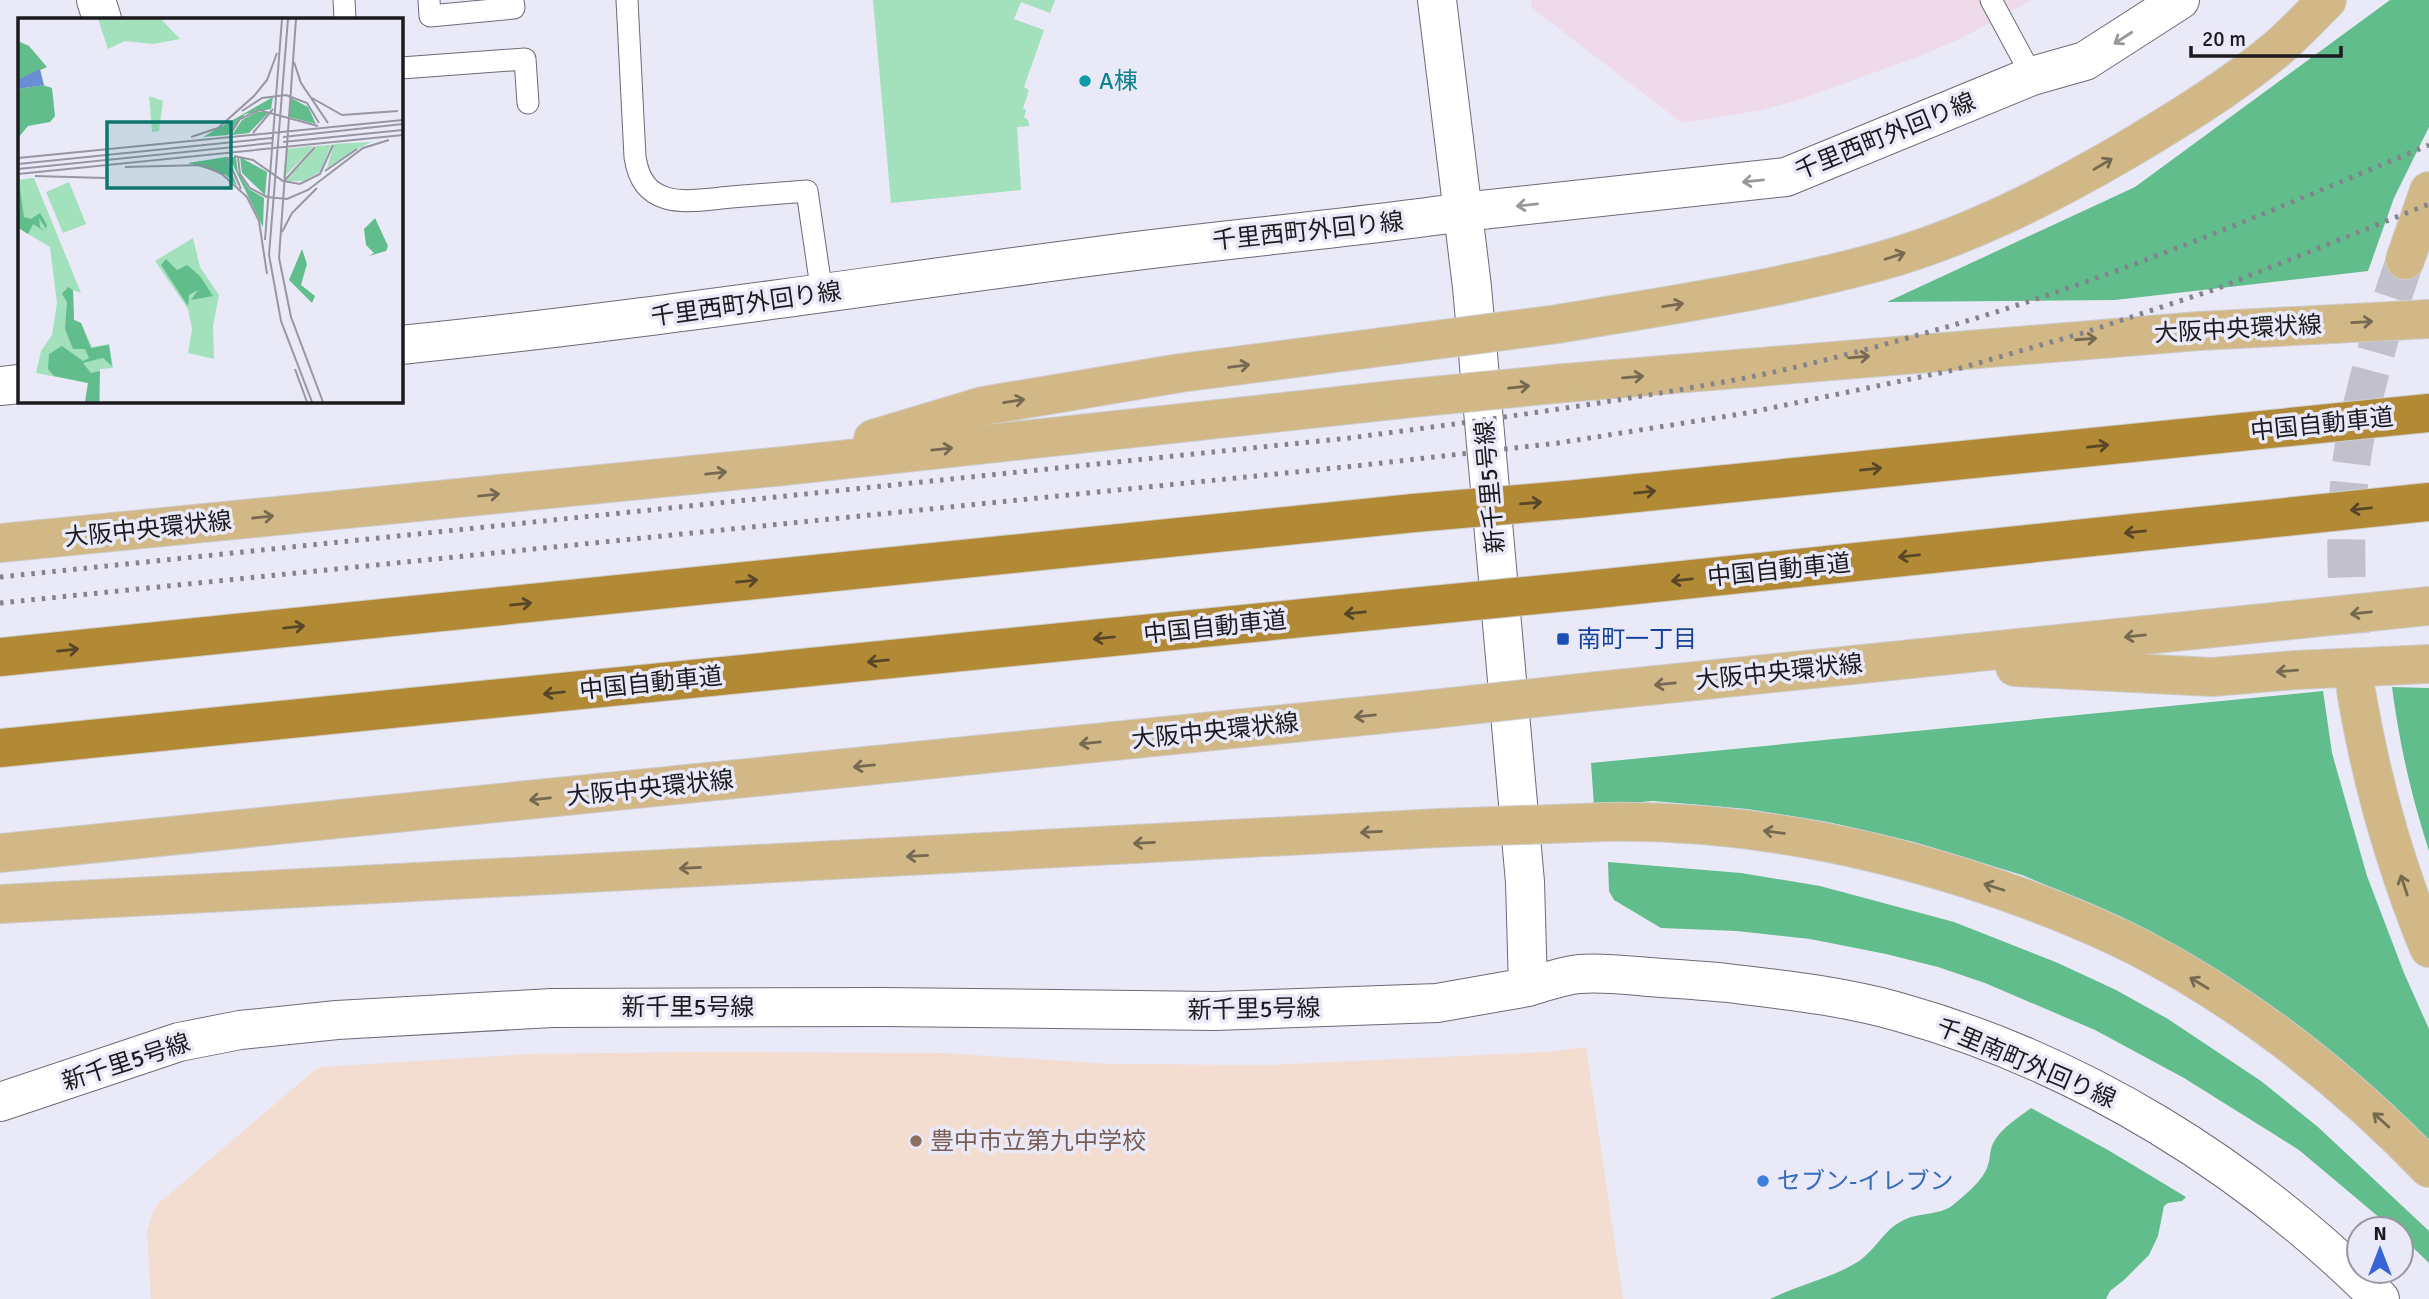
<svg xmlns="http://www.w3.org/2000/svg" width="2429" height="1299" viewBox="0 0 2429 1299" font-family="Signika,'Noto Sans JP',sans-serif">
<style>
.commercial{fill:#efdae9}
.education{fill:#f3dcd0}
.green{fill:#a3e0bc}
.forest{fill:#61bd8c}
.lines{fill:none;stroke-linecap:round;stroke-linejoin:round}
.primary-tunnel{stroke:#c1c0cc;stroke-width:38;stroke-dasharray:38 19;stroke-linecap:butt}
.lane-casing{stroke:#6c6a76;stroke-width:23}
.street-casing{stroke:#6c6a76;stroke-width:40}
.secondary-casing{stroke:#6c6a76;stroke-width:40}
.primary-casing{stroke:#cdcdce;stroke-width:40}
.highway-casing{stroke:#cdcdce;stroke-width:40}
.lane{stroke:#fff;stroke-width:21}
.street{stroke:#fff;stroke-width:38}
.secondary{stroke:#fff;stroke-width:38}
.primary{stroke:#d1b886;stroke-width:38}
.highway{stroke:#b28935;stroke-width:38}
.rail{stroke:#84838d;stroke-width:5;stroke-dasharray:3.5 7;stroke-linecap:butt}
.primary-bridge-casing{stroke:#cdcdce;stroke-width:40;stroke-linecap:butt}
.highway-bridge-casing{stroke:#cdcdce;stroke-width:40;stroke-linecap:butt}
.primary-bridge{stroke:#d1b886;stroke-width:38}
.highway-bridge{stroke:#b28935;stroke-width:38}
.oneway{stroke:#98989a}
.oneway2{stroke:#766952}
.oneway3{stroke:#574628}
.culture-dot{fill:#0f9aa8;stroke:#eae9f7;stroke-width:2.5}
.transit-dot{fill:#1a4fb4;stroke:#eae9f7;stroke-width:2.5}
.education-dot{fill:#8d6e63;stroke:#eae9f7;stroke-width:2.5}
.shop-dot{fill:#3f7fe0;stroke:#eae9f7;stroke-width:2.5}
.labels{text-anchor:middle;stroke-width:7;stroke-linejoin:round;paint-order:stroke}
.culture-label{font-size:24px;fill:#0d838f;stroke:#eae9f7;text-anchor:start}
.street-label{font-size:24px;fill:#1b1a1f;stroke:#eae9f7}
.transit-label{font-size:24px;fill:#164399;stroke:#eae9f7;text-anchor:start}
.education-label{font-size:24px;fill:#785e54;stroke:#eae9f7;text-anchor:start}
.shop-label{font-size:24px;fill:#366cbe;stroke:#eae9f7;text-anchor:start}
.inset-road{fill:none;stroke:#9796a1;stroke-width:2}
.view{fill:#0f766e;fill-opacity:0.15;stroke:#0f766e;stroke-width:3.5}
.inset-edge{fill:none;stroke:#1b1a1f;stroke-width:3.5}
</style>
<rect width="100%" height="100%" fill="#eae9f7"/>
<path class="commercial" d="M 1531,0 L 2032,0 L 1962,38 L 1920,56 L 1798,100 L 1762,110 L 1682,123 L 1532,8 Z"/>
<path class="education" d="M 1586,1047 L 1623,1299 L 151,1299 L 147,1231 L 153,1211 L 159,1203 L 316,1069 L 323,1067 L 531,1054 L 693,1052 L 942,1053 L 1109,1064 L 1268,1065 L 1547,1052 Z"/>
<path class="green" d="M 873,0 L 1055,0 L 1050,13 L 1021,2 L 1014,19 L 1044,30 L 1024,87 L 1029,90 L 1023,108 L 1026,110 L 1024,117 L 1028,120 L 1029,126 L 1017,127 L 1021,190 L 891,203 Z"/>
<path class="forest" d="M 2390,0 L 2429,0 L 2429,127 L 2394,198 L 2368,271 L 2115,300 L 1887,302 L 2135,187 Z
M 2392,687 L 2429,688 L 2429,851 C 2411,794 2400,747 2392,687 Z
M 2323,691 L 2332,753 L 2367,876 L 2404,973 L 2429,1029 L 2429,1140 L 2371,1086 L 2081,900 L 2022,875 L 1914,842 L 1828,822 L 1747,809 L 1653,801 L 1594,806 L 1591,763 Z
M 1608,862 L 1741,873 L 1820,886 L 1954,922 L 2058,963 L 2116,990 L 2168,1019 L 2261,1081 L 2318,1127 L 2429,1231 L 2429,1263 L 2401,1236 L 2401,1229 L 2393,1229 L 2299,1150 L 2184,1078 L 2095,1030 L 1985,983 L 1938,967 L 1886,954 L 1810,939 L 1737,931 L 1661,928 L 1614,900 L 1609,891 Z
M 2031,1108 L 2108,1150 L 2186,1197 L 2182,1201 L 2168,1203 L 2164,1206 L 2158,1236 L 2149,1255 L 2124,1280 L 2110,1291 L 2106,1299 L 1770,1299 C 1798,1285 1833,1278 1859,1261 C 1876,1249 1884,1230 1902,1221 C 1917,1212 1939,1216 1953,1205 C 1964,1196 1984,1180 1988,1165 C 1991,1156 1989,1149 1995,1140 C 2003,1127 2019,1117 2031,1108 Z"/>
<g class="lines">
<path class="primary-tunnel" d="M 2356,691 C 2347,611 2341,531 2353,451 C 2364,386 2384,322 2405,260"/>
<g class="lane-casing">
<path id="lane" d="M 344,0 L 345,19
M 429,0 L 430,16 L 514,8 L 513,0
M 627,0 L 635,157 C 643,212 690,201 731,197 C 756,195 782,193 807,191 L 822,294
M 1991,0 L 2032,76
M 401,68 L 525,59 L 528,103"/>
</g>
<g class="street-casing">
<path id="street" d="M 96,0 L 102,19
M 1463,212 L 1786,177 L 2032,76 L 2085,61 L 2180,0"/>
</g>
<g class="secondary-casing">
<path id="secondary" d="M 401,345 C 631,322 859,287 1089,257 C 1213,240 1338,230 1463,212
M 0,386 L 19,384
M 1528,987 C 1545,982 1562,976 1579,974 C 1602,972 1625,975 1648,977 C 1675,979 1701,980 1727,983 C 1785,990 1843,996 1899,1012 C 2081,1063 2247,1166 2380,1299
M 0,1102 L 179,1042 L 240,1030 L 337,1020 L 552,1008 L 884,1007 L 1215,1011 L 1437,1003 L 1528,987 L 1525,882 L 1472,287 L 1437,0"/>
</g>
<g class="primary-casing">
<path id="primary" d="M 2405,260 L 2429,191
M 1558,324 C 1664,306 1770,291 1874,263 C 1963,239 2046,197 2125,151 C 2177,120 2231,87 2278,48 C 2295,33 2311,16 2327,0
M 1565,383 L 2199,331 L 2429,319
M 873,439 L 983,406 L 1180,373 L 1397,345
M 0,543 L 784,466 L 1402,399
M 2015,667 L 2212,677 L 2296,670 L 2429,664
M 1598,691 L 2429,606
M 2356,691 C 2371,780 2395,865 2429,948
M 1605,822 C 1730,820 1849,841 1968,879 C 2027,898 2085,920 2140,948 C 2247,1004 2345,1081 2429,1168
M 0,853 L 1433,709
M 0,904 L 1439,828"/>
</g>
<g class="highway-casing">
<path id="highway" d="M 1577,499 L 2429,413
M 1587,590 L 2429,502
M 0,657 L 1414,513
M 0,748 L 1423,606"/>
</g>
<use href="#lane" class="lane"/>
<use href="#street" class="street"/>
<use href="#secondary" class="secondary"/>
<use href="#primary" class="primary"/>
<use href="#highway" class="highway"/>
<path class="rail" d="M 0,577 L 1349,438 C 1480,421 1610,403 1740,379 C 1808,366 1876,347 1943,328 C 2109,280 2269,212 2429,145
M 0,603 L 1355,466 L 1558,443 L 1747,413 L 1954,370 L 2086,332 L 2216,289 L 2429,204"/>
<g class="primary-bridge-casing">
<path id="primary-bridge" d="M 1397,345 L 1558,324
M 1402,399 L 1565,383
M 1433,709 L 1598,691
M 1439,828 L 1605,822"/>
</g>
<g class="highway-bridge-casing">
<path id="highway-bridge" d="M 1414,513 L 1577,499
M 1423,606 L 1587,590"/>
</g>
<use href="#primary-bridge" class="primary-bridge"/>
<use href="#highway-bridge" class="highway-bridge"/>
</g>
<defs><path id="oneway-shaft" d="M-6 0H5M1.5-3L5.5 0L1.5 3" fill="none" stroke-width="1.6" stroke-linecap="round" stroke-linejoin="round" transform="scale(1.75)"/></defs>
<g class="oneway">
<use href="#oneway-shaft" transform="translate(2123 38) rotate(147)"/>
<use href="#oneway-shaft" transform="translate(1753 181) rotate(174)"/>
<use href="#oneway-shaft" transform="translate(1527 205) rotate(174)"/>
</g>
<g class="oneway2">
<use href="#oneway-shaft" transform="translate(2103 164) rotate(-31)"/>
<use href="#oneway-shaft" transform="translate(1895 256) rotate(-18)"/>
<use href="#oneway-shaft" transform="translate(1673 305) rotate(-9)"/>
<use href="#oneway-shaft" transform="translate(2362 322) rotate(-3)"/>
<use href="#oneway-shaft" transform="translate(2086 339) rotate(-4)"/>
<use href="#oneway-shaft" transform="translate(1859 357) rotate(-5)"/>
<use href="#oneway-shaft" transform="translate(1239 366) rotate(-7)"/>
<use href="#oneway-shaft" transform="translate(1633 377) rotate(-5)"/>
<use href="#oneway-shaft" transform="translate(1519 387) rotate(-6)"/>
<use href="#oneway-shaft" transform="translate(1014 401) rotate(-9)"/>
<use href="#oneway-shaft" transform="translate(942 449) rotate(-6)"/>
<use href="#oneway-shaft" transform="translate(716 473) rotate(-6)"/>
<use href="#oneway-shaft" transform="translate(489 495) rotate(-6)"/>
<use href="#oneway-shaft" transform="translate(263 517) rotate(-6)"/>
<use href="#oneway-shaft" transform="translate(2361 613) rotate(174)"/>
<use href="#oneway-shaft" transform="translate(2135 636) rotate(174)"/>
<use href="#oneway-shaft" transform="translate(2287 671) rotate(175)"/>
<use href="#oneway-shaft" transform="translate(1665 684) rotate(174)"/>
<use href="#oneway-shaft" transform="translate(1365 716) rotate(174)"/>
<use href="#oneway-shaft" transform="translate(1090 743) rotate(174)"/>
<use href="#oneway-shaft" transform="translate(864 766) rotate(174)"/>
<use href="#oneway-shaft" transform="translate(540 799) rotate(174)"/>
<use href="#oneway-shaft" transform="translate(1371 832) rotate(177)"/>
<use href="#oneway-shaft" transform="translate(1774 832) rotate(-172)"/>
<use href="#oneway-shaft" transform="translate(1144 843) rotate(177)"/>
<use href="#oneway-shaft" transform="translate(917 856) rotate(177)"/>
<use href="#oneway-shaft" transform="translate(690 868) rotate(177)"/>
<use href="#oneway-shaft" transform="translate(2404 885) rotate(-108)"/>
<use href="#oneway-shaft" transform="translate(1994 887) rotate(-162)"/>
<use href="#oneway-shaft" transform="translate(2199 983) rotate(-149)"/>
<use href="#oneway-shaft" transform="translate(2381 1120) rotate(-138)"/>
</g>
<g class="oneway3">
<use href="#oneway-shaft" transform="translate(2098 446) rotate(-6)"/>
<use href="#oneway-shaft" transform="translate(1871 469) rotate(-6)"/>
<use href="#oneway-shaft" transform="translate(1645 492) rotate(-6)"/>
<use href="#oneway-shaft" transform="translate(1531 503) rotate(-5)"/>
<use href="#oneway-shaft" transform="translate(2361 509) rotate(174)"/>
<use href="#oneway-shaft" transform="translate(2135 532) rotate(174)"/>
<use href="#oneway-shaft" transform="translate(1909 556) rotate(174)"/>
<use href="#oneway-shaft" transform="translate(1682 580) rotate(174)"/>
<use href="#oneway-shaft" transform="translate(747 581) rotate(-6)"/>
<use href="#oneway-shaft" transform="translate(521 604) rotate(-6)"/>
<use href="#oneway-shaft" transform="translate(1355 613) rotate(174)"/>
<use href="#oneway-shaft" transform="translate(294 627) rotate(-6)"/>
<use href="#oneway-shaft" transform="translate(1104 638) rotate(174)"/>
<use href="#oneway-shaft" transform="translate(68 650) rotate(-6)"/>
<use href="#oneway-shaft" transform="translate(878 661) rotate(174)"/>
<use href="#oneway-shaft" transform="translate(554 693) rotate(174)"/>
</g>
<circle class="culture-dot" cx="1085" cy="81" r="7"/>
<rect class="transit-dot" x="1556" y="632" width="14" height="14" rx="3.5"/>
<circle class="education-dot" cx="916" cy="1141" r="7"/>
<circle class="shop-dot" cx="1763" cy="1181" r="7"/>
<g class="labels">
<g class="culture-label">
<text x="1099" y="89">A棟</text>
</g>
<g class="street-label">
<text transform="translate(1885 136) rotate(-22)" y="8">千里西町外回り線</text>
<text transform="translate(1308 231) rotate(-6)" y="8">千里西町外回り線</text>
<text transform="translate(746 304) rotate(-8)" y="8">千里西町外回り線</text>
<text transform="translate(2238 329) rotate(-3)" y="8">大阪中央環状線</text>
<text transform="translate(2322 424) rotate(-6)" y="8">中国自動車道</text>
<text transform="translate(1490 487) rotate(-95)" y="8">新千里5号線</text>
<text transform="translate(148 529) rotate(-6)" y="8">大阪中央環状線</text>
<text transform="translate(1779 570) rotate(-6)" y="8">中国自動車道</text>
<text transform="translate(1215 627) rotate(-6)" y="8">中国自動車道</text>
<text transform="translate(1779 672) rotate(-6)" y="8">大阪中央環状線</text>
<text transform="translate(651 683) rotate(-6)" y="8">中国自動車道</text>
<text transform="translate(1215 731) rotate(-6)" y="8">大阪中央環状線</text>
<text transform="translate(650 788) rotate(-6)" y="8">大阪中央環状線</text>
<text x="688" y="1015">新千里5号線</text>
<text transform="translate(1254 1009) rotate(-1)" y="8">新千里5号線</text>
<text transform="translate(126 1062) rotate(-18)" y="8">新千里5号線</text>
<text transform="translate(2026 1063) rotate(23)" y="8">千里南町外回り線</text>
</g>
<g class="transit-label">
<text x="1577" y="647">南町一丁目</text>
</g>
<g class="education-label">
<text x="930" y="1149">豊中市立第九中学校</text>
</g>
<g class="shop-label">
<text x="1777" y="1189">セブン-イレブン</text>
</g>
</g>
<g transform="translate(18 18)">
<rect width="385" height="385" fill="#eae9f7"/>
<path d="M 80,1 L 143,1 L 162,21 L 135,26 L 107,23 L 90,31 ZM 131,78 L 145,83 L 141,113 L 134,114 ZM 354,124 L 345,128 L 309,150 L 316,126 ZM 313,127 L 302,154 L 285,163 L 268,163 L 299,128 ZM 295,128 L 290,135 L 265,160 L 268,131 ZM 16,160 L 63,275 L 55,272 L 56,302 L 63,305 L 74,329 L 91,326 L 95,350 L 82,351 L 82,384 L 67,384 L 70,365 L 18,355 L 23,333 L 34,317 L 39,285 L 32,229 L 0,210 L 0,162 ZM 51,164 L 68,206 L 45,215 L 28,174 ZM 175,220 L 182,249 L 201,277 L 195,308 L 196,341 L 170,335 L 174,311 L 170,291 L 137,243 Z" fill="#a3e0bc"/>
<path d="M 0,23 L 11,28 L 29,49 L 0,62 ZM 25,67 L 34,70 L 37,98 L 32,104 L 10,108 L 0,120 L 0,71 ZM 255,79 L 253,91 L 227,96 L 210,117 L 185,119 ZM 273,80 L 290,89 L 298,106 L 271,99 ZM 239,94 L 251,94 L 231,115 L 214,117 L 224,102 ZM 208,139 L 219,168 L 208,157 L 170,145 ZM 211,139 L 218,139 L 220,154 L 231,171 L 246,180 L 245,209 ZM 222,139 L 249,154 L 247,177 L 224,155 ZM 2,171 L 6,199 L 13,201 L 22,195 L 29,207 L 28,211 L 21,200 L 22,209 L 28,214 L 15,206 L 10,216 L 1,210 ZM 357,200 L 370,228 L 368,233 L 351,238 L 356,235 L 348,227 L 346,211 ZM 284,231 L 289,246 L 283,267 L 297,278 L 294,285 L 271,262 ZM 148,241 L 159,252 L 169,247 L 182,258 L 195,278 L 173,282 L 180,272 L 171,277 L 170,288 L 143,247 ZM 50,269 L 55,272 L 56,302 L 63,305 L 73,330 L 91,327 L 94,348 L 85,340 L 65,345 L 73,355 L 82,353 L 81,384 L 67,384 L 70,365 L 36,358 L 30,351 L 31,336 L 44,328 L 65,343 L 71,340 L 67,331 L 55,331 L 47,311 L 49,284 L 44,276 Z" fill="#61bd8c"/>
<path d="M 22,51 L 26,67 L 0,71 L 0,62 Z" fill="#6b8dd5"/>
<path class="inset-road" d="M 270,1 L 251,237 L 263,303 L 294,384M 278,1 L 261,240 L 273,299 L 305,384M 276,44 L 283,65 L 310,105M 294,80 L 324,97 L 380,93M 224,93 L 244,80 L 268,77 L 289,85 L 301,105M 235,115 L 255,91M 212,117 L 222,101 L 241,92 L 300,108M 173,119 L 200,110 L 236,78 L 249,62 L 259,35M 265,119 L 385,106M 265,124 L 385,112M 216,138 L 235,142 L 265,163 L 282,166 L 302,156 L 315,127M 209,139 L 223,171M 220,139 L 222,156 L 232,170 L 249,179 L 269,181 L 290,172 L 345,130 L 371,122M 0,140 L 385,102M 0,146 L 254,120M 107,149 L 185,147 L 204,156 L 229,179M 0,151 L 254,125M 307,153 L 339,131M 0,156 L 385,117M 17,158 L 87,160M 267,162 L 297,129M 229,179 L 241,203 L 249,256M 264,214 L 274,195 L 299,170M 247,222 L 264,1M 277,351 L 289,384"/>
<path class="view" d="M 89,104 L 213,104 L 213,170 L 89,170 Z"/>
<rect width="385" height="385" class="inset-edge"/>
</g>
<g transform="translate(2380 1250)"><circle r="33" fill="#eae9f7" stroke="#9796a1" stroke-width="2"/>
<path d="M0-5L12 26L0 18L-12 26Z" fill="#3664d4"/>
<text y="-10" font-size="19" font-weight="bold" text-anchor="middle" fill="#1b1a1f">N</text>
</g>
<path d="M2191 46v10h150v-10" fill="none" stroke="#1b1a1f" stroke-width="3.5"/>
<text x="2202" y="46" font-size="21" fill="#1b1a1f" stroke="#eae9f7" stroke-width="5" paint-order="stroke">20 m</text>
</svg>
